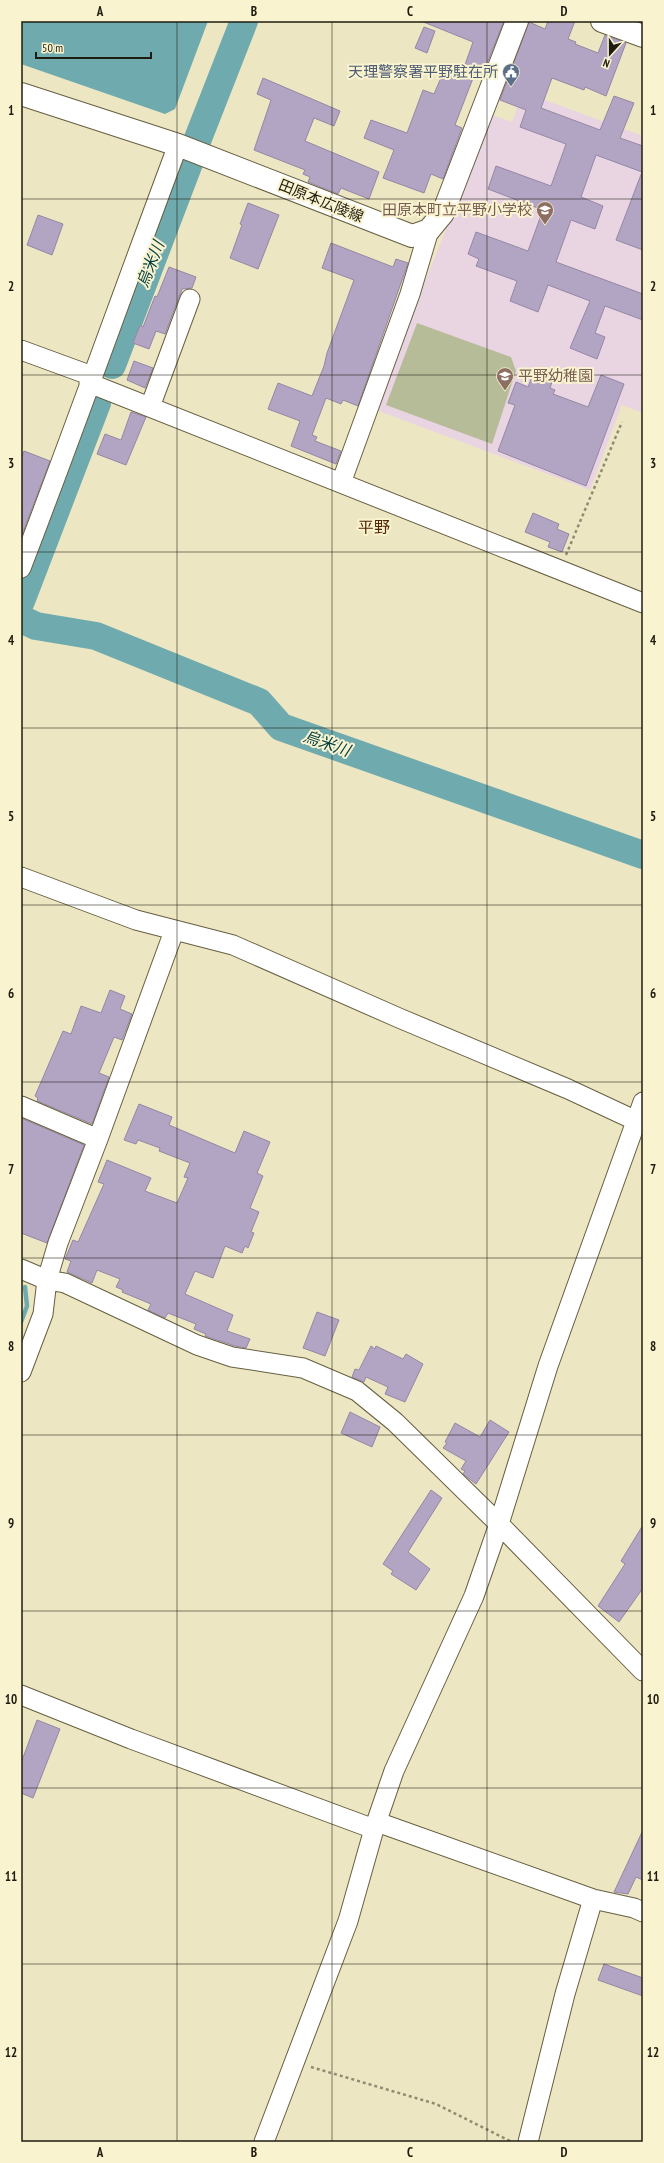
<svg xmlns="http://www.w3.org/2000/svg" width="664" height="2163" viewBox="0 0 664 2163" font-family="'PT Sans Narrow','Noto Sans JP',sans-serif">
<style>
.education{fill:#e9d4e2}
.green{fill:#b7bc98}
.water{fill:#6faaae}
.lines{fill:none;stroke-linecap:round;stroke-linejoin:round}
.stream{stroke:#6faaae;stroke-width:4.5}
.river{stroke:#6faaae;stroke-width:28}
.building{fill:#b2a4c3;stroke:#9587a5}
.minor-casing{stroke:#665f41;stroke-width:21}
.major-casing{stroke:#665f41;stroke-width:24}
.path{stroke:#908b72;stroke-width:2.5;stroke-dasharray:3 3;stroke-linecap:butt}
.minor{stroke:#fff;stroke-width:19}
.major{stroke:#fff;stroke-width:22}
.grid{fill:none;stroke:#1f1c0f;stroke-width:1;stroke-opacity:0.55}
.labels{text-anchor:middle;stroke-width:4;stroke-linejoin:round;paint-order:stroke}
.service-label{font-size:15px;fill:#4e5e75;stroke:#faf3d0;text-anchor:end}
.street-label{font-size:15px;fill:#1f1c0f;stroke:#faf3d0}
.education-label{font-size:15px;fill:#785e54;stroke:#faf3d0;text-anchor:end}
.water-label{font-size:16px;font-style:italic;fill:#054043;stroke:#faf3d0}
.neighbourhood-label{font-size:16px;fill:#502400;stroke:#faf3d0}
.neatline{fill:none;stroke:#1f1c0f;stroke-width:1.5}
.grid-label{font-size:13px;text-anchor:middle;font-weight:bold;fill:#1f1c0f}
</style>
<rect width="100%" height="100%" fill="#ede6c3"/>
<path class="education" d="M 523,92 L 643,136 L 643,413 L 622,405 L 590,490 L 376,410 L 412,314 L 492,115 L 512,122 Z"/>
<path class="green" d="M 417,323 L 511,357 L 516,371 L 492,444 L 386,405 Z"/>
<path class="water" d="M 21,21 L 208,21 L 175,109 L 165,114 L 21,64 Z"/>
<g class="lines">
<path class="stream" d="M 21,1322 L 27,1306 L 25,1287"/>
<path class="river" d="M 197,141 L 244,21
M 112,365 L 189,163
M 21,601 L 97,403
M 21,619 L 36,626 L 96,636 L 259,702 L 281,727 L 643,855"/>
</g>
<path class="building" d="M 421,21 L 504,21 L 482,76 L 475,73 L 455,125 L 462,128 L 443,179 L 431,174 L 424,193 L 383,178 L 394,150 L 364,138 L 371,120 L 407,133 L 423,90 L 434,94 L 443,73 L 460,79 L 473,42 Z
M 548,21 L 575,21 L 568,39 L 576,42 L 575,44 L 598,53 L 605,35 L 626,43 L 606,96 L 585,87 L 584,90 L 552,78 L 541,108 L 600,130 L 614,96 L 634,103 L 620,138 L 643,146 L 643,250 L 616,240 L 642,172 L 596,155 L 581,197 L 603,206 L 595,229 L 571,220 L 556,262 L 643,294 L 643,320 L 605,306 L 595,333 L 605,337 L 597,359 L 570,348 L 590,301 L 548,285 L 538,312 L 510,301 L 517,281 L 476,266 L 479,259 L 468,254 L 476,232 L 528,251 L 543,210 L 488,189 L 496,166 L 551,186 L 566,144 L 520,127 L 526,110 L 500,100 L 529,22 L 545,29 Z
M 424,27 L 435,31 L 427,53 L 415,48 Z
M 263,78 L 340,111 L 334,126 L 314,118 L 305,141 L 379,172 L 369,199 L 341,188 L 338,194 L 308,182 L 310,177 L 303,174 L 305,170 L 254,150 L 271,100 L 257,94 Z
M 248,203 L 279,215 L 258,269 L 230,258 L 242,225 L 240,224 Z
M 38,215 L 63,224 L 52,255 L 27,245 Z
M 331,243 L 393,267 L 396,259 L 408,263 L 358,406 L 343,400 L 341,404 L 326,398 L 312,435 L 317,437 L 315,441 L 341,451 L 336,464 L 291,446 L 300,421 L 268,409 L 278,383 L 312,396 L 324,366 L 327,353 L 354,280 L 322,268 Z
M 169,267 L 196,277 L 192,288 L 182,289 L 165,334 L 156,331 L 149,349 L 133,343 L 140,325 L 143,327 L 155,296 L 157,297 Z
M 134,361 L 153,368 L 145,388 L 127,380 Z
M 534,372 L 553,379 L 550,388 L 555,390 L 553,394 L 588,407 L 601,375 L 624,384 L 586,486 L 498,451 L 515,405 L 508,403 L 516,382 L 528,387 Z
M 131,412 L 146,417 L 126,465 L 97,454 L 105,434 L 121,440 Z
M 24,451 L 50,461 L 22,535 L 21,460 Z
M 533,513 L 559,524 L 557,529 L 569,534 L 562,552 L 548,547 L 550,542 L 525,532 Z
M 110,990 L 125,996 L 120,1009 L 132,1014 L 122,1040 L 114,1037 L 99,1073 L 109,1077 L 92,1124 L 37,1101 L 38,1098 L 35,1096 L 63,1031 L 71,1034 L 81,1006 L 101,1013 Z
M 139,1104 L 172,1117 L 169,1125 L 235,1153 L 244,1131 L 270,1142 L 257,1173 L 263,1176 L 250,1208 L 259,1212 L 251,1232 L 254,1233 L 248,1248 L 245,1246 L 242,1253 L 225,1246 L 213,1278 L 195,1271 L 185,1294 L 233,1315 L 227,1331 L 250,1339 L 246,1348 L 235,1346 L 205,1336 L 206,1334 L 194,1329 L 196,1324 L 168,1313 L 165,1318 L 148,1310 L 151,1304 L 122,1292 L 123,1290 L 116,1287 L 120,1279 L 97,1270 L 92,1283 L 67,1272 L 71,1261 L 65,1259 L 73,1240 L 78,1242 L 79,1240 L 104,1184 L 98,1182 L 107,1160 L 151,1178 L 145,1191 L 177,1203 L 188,1178 L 184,1177 L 190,1163 L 159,1151 L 160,1148 L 138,1140 L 136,1144 L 124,1140 Z
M 21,1118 L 84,1145 L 47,1243 L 21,1233 Z
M 317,1312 L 339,1320 L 325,1356 L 303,1348 Z
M 371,1346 L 375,1349 L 376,1346 L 403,1359 L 406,1354 L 423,1364 L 405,1402 L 385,1394 L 388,1387 L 366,1377 L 364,1382 L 352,1377 L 355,1369 L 359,1370 Z
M 350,1412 L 380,1427 L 372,1447 L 341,1433 Z
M 490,1420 L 509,1432 L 476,1484 L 463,1474 L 465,1471 L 461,1469 L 466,1461 L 443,1448 L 447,1443 L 445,1442 L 455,1423 L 480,1437 Z
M 431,1490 L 442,1498 L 408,1552 L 430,1569 L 416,1590 L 391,1574 L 393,1571 L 383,1564 Z
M 643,1525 L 643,1588 L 619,1622 L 598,1606 L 625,1564 L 621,1561 Z
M 37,1720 L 60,1729 L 33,1798 L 21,1793 L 21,1763 Z
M 643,1830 L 643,1880 L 636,1877 L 628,1894 L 614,1892 Z
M 604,1964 L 643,1978 L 643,1996 L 598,1980 Z"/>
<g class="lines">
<g class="minor-casing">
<path id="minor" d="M 21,350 L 92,376
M 89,383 L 643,603
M 150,407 L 190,299
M 341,483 L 410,294 L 429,230
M 21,568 C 75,428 125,286 178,145
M 21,877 L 136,920 L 233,945 L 399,1018 L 568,1089 L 643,1124
M 21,1106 L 98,1139
M 21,1269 L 47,1280 L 65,1283 L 197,1345 L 232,1357 L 303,1368 L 357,1391 L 395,1422 L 499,1524 L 643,1671
M 21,1372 L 43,1314 L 47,1280 L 58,1243 L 98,1139 L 174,931
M 21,1695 L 131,1739 L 374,1829
M 377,1822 L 593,1899 L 634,1908 L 643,1912
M 264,2142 L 348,1921 L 374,1829 L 394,1771 L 474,1596 L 499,1524 L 548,1366 L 643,1102
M 528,2142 L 565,1994 L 593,1899"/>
</g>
<g class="major-casing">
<path id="major" d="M 602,21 L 643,36
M 21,94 L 178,145 L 412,236 L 429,230 L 443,213 L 517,21"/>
</g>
<path class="path" d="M 566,555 L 622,422
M 311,2067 L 436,2104 L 512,2142"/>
<use href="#minor" class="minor"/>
<use href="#major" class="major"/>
</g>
<path class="grid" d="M 177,21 L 177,2142M 332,21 L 332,2142M 487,21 L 487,2142M 21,199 L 643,199M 21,375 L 643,375M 21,552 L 643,552M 21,728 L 643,728M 21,905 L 643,905M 21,1082 L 643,1082M 21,1258 L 643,1258M 21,1435 L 643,1435M 21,1611 L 643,1611M 21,1788 L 643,1788M 21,1964 L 643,1964"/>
<defs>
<g id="civic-pin" transform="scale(0.9)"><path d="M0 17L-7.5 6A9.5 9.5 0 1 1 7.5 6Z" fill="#5c6f8a" stroke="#faf3d0"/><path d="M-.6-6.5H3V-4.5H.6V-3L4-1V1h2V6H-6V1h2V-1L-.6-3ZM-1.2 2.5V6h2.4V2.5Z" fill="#fff"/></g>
<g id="school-pin" transform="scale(0.9)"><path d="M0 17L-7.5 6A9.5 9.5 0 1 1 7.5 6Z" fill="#8d6e63" stroke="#faf3d0"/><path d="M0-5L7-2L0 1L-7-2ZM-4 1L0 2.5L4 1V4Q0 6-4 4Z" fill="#fff"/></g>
</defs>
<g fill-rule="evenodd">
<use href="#civic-pin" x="511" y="72"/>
<use href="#school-pin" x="545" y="210"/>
<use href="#school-pin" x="505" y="376"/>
</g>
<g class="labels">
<g class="service-label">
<text x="498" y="77">天理警察署平野駐在所</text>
</g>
<g class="street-label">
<text transform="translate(321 201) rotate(22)" y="5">田原本広陵線</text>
</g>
<g class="education-label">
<text x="532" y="215">田原本町立平野小学校</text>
<text x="518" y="381" text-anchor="start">平野幼稚園</text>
</g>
<g class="water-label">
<text transform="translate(150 264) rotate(-69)" y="6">烏米川</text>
<text transform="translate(327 743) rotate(19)" y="6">烏米川</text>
</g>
<g class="neighbourhood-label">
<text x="374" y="533">平野</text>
</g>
</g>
<rect width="664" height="2163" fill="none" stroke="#faf3d0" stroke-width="44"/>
<g transform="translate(610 54) rotate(201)" stroke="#faf3d0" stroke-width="3" paint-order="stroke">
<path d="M0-3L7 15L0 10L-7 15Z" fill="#1f1c0f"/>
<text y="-6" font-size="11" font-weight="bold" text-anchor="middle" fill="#1f1c0f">N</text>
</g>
<path d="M36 52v6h115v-6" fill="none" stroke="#1f1c0f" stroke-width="2"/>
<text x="42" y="52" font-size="12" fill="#1f1c0f" stroke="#faf3d0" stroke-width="3" paint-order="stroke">50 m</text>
<rect x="22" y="22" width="620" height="2119" class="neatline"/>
<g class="grid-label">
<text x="100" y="16">A</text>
<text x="254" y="16">B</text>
<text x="410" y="16">C</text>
<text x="564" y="16">D</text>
<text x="11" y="115">1</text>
<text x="653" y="115">1</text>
<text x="11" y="291">2</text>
<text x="653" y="291">2</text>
<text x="11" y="468">3</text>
<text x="653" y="468">3</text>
<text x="11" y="645">4</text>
<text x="653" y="645">4</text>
<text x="11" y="821">5</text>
<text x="653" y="821">5</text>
<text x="11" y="998">6</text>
<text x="653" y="998">6</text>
<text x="11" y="1174">7</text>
<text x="653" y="1174">7</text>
<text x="11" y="1351">8</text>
<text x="653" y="1351">8</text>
<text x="11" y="1528">9</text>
<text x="653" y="1528">9</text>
<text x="11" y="1704">10</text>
<text x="653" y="1704">10</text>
<text x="11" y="1881">11</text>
<text x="653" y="1881">11</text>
<text x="11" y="2057">12</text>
<text x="653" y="2057">12</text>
<text x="100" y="2157">A</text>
<text x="254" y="2157">B</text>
<text x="410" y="2157">C</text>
<text x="564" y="2157">D</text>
</g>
</svg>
